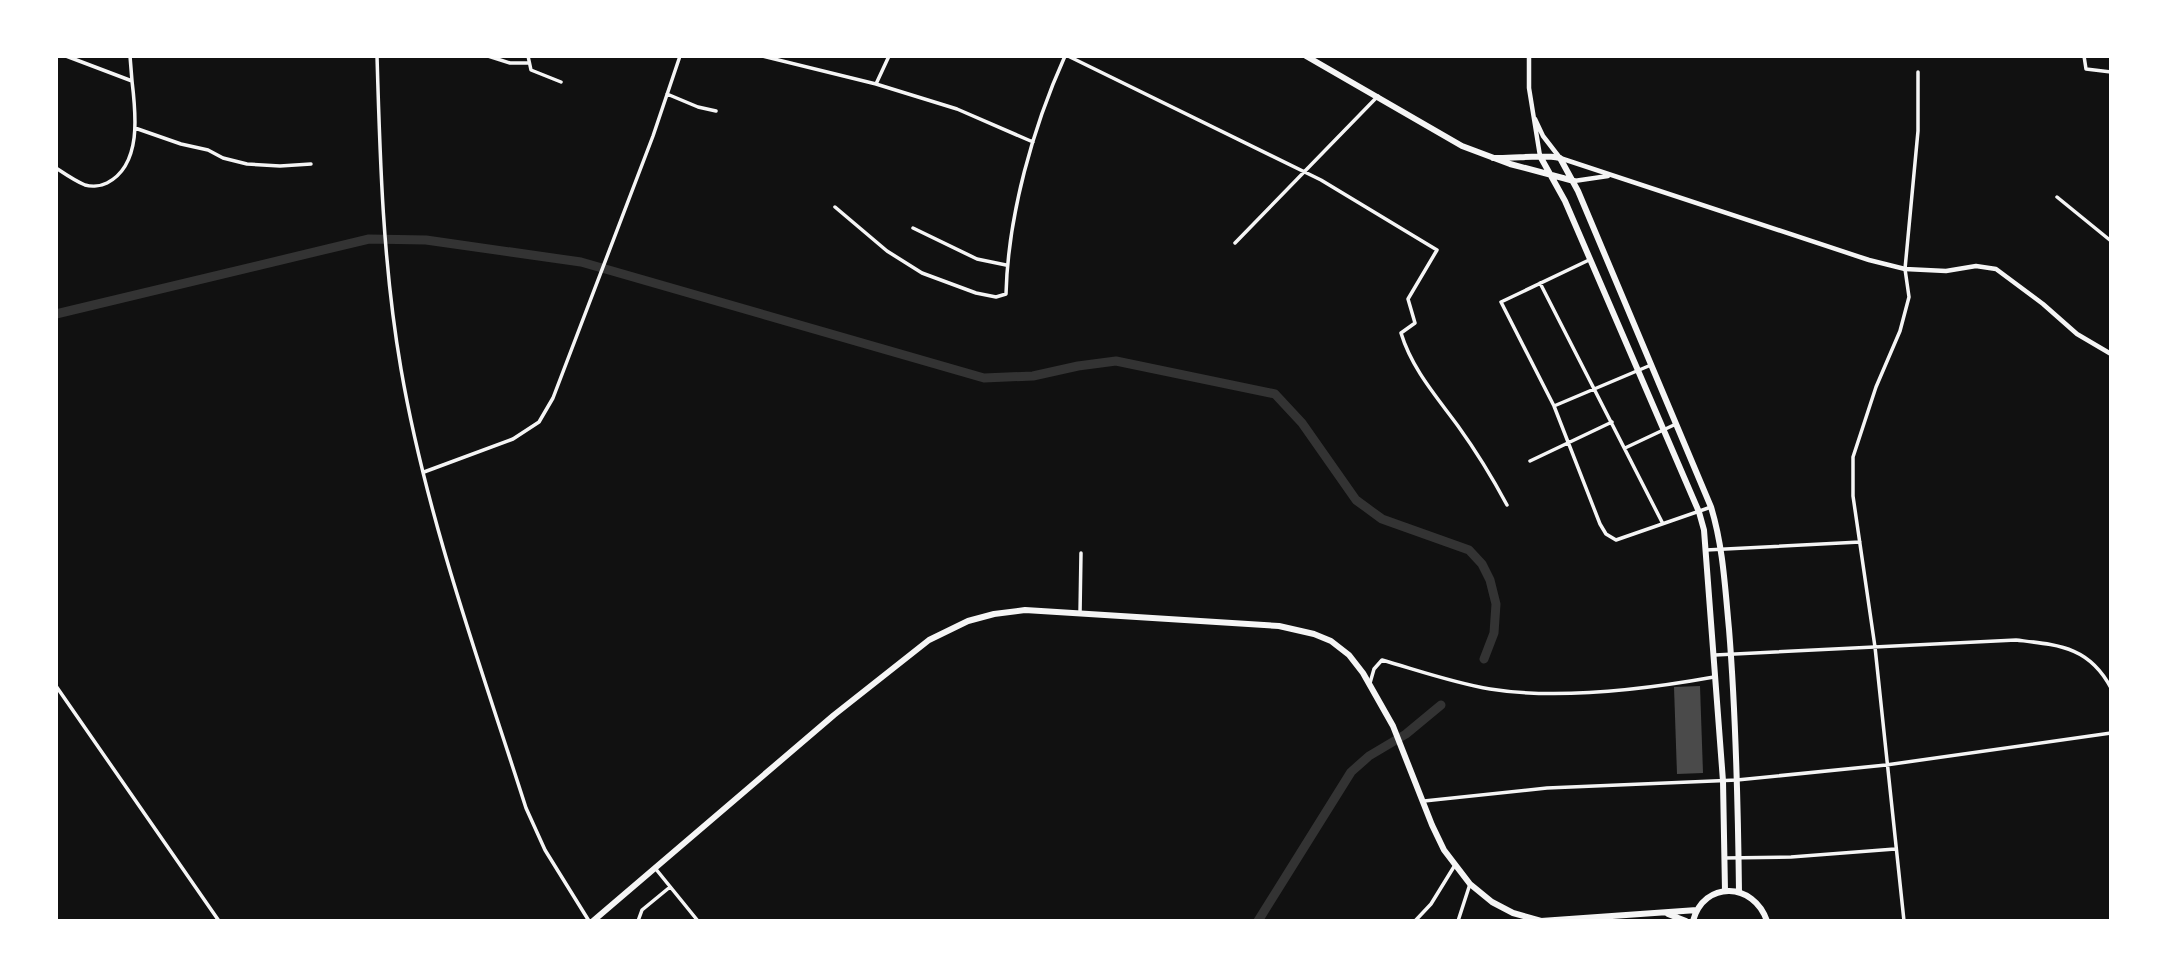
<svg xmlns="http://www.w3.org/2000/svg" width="2167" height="977" viewBox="0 0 2167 977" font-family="'Noto Serif',serif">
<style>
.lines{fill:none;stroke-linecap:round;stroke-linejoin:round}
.canal{stroke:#333;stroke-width:9}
.building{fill:#4a4a4a}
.minor{stroke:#f5f5f5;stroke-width:3.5}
.tertiary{stroke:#f5f5f5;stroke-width:4.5}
.primary{stroke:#f5f5f5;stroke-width:6}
</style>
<rect width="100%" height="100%" fill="#111"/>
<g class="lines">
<path class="canal" d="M 56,314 L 369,239 L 426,240 L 581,262 L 984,378 L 1033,376 L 1078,366 L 1116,361 L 1275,394 L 1302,423 L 1356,500 L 1382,519 L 1469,550 L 1482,564 L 1490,580 L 1496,604 L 1494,633 L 1484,659
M 1258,921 L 1351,772 L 1369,756 L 1406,734 L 1441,705"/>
</g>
<path class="building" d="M 1700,686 L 1703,773 L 1677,774 L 1674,687 Z"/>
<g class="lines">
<path class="minor" d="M 66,56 L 132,81 L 130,56
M 377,56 C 380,161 383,265 401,369 C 427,519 480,664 526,808 L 545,850 L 589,921
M 488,56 L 510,63 L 528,63
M 528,56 L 531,70 L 561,82
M 762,56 L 876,84 L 957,109 L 1033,142
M 1068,56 L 1321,180 L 1437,250 L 1408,299 L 1415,323 L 1401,333 C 1412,369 1436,396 1458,426 C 1476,451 1492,477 1507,505
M 2084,56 L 2086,69 L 2111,72
M 876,84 L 889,56
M 667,94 L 698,107 L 716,111
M 135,128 L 181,144 L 208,150 L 223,158 L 247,164 L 280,166 L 311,164
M 56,168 C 65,174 75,181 85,185 C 92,187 101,186 107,183 C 142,165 136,114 132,81
M 2057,197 L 2111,241
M 835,207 L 887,251 L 922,273 L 976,293 L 996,297 L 1006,294 C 1008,215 1033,127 1065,56
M 913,228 L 977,259 L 1006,265
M 1235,243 L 1378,96
M 1589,260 L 1501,302 L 1554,406 L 1600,524 L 1606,534 L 1616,540 L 1711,507
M 1540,283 L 1662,522
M 1554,406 L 1651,365
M 1625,448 L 1676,424
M 1530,461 L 1612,422
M 424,472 L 513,439 L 539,422 L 553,398 L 653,136 L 680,56
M 1706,550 L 1860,542
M 1080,613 L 1081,553
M 1715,655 L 2016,640 C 2058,645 2089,646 2111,688
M 1370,683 L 1374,669 L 1382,660 C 1417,670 1454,683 1490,689 C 1558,700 1647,689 1714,677
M 56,686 L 219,921
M 1424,801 L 1547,788 L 1737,780 L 1886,765 L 2111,733
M 1724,858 L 1791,857 L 1895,849
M 655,868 L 698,921
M 638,921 L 642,910 L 670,887
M 1415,921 L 1431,904 L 1455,865
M 1458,921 L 1470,884
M 1904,921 L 1875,647 L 1853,496 L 1853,457 L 1876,387 L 1900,331 L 1909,297 L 1905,269 L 1918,131 L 1918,72"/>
<path class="tertiary" d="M 1529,56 L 1529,88 L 1540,156
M 1535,119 L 1543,136 L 1560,158 L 1869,260 L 1905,269 L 1946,271 L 1976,266 L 1996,269 L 2043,304 L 2077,334 L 2111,354
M 1574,181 L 1608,176"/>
<path class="primary" d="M 1306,56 L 1462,146 L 1510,164 L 1574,181
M 1540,156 L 1565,201 L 1699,512 L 1704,530 L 1723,781 L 1725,891
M 1493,158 C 1515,159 1539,154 1560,158 L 1578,191 L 1711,507 C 1723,546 1725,587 1729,629 C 1736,716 1738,804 1739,892
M 1668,914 L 1686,921
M 593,921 L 834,715 L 929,640 L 968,621 L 994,614 L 1025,610 L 1279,626 L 1314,634 L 1331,641 L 1349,655 L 1363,673 L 1393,726 L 1432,825 L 1444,850 L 1470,884 L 1492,902 L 1513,913 L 1541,921 L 1697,910
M 1693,921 C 1704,880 1754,882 1767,921"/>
</g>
<rect width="2167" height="977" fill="none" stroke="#ffffff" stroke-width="116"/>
</svg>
